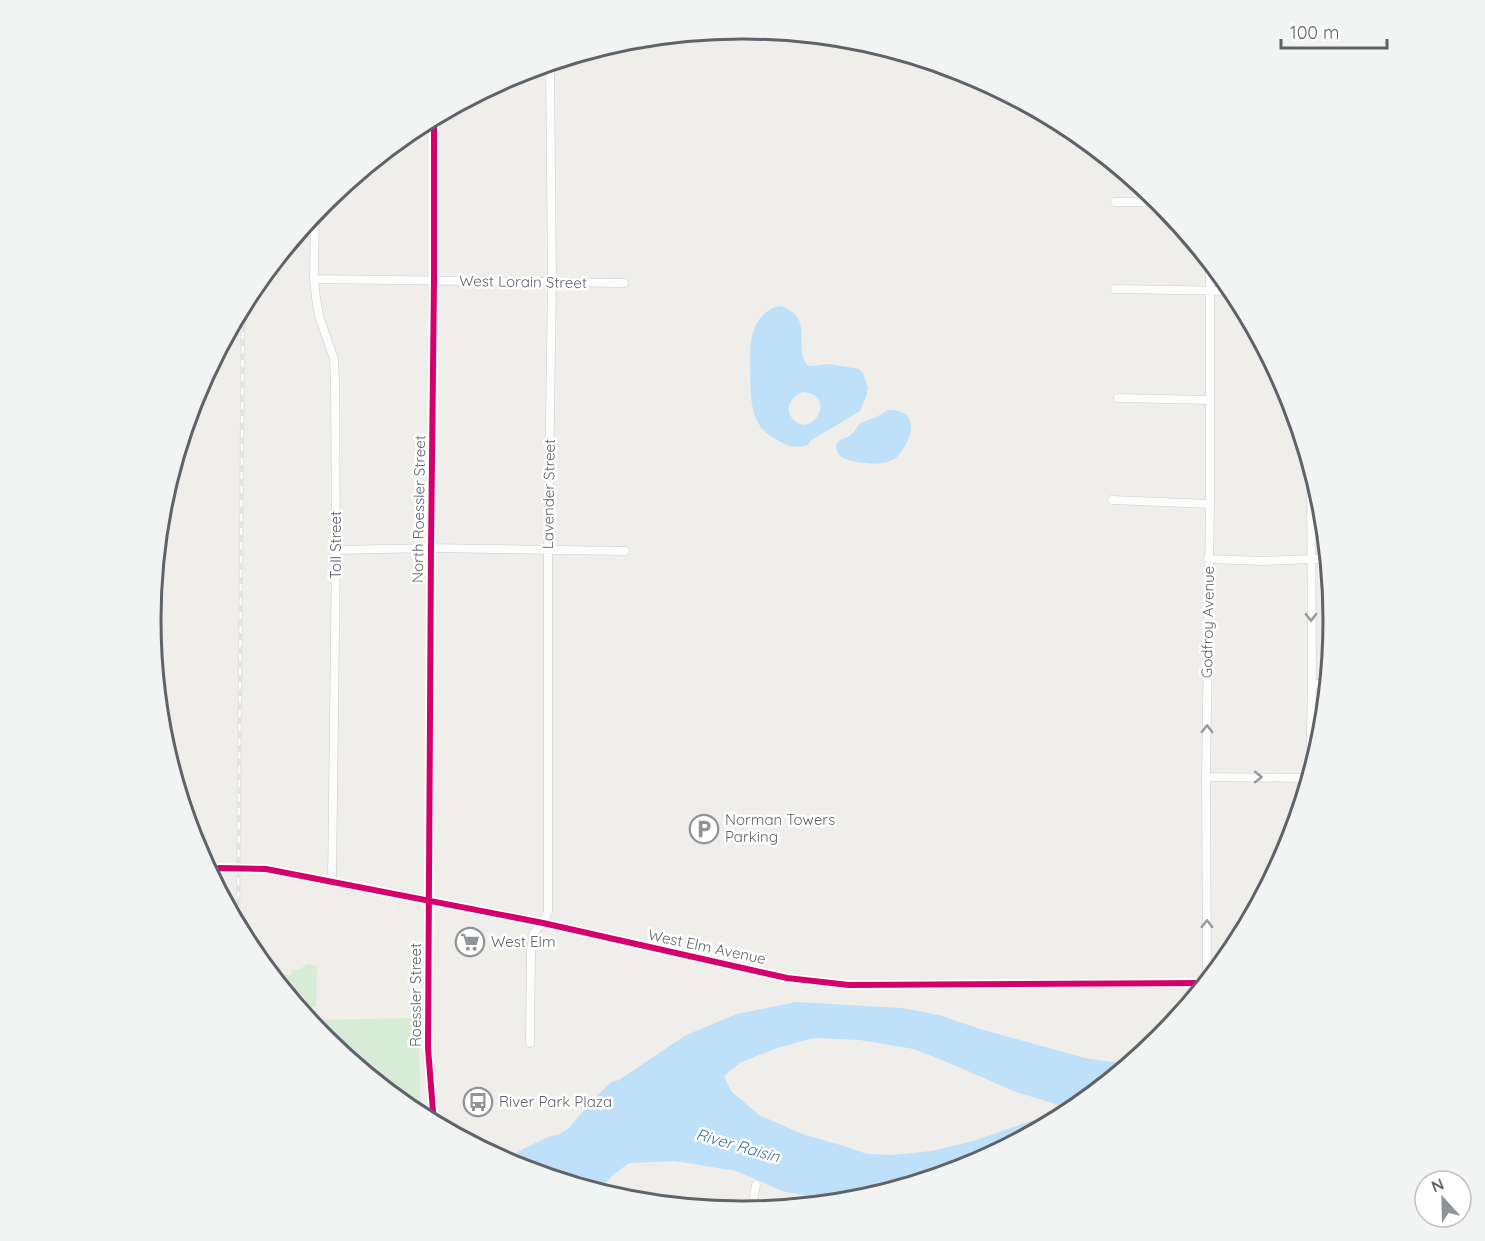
<svg xmlns="http://www.w3.org/2000/svg" width="1485" height="1241" viewBox="0 0 1485 1241" font-family="Quicksand,sans-serif">
<style>
.green{fill:#d8ebd6}
.water{fill:#bfe0f9;fill-rule:evenodd}
.lines{fill:none;stroke-linecap:round;stroke-linejoin:round}
.minor-casing{stroke:#cbcccc;stroke-width:9}
.tertiary-casing{stroke:#cbcccc;stroke-width:10}
.minor{stroke:#fdfcfc;stroke-width:8}
.tertiary{stroke:#fdfcfc;stroke-width:9}
.rail-casing{stroke:#e4e4e4;stroke-width:4.5}
.rail{stroke:#fff;stroke-width:2;stroke-dasharray:7;stroke-linecap:butt}
.cycleway-casing{stroke:#fff;stroke-width:10}
.cycleway{stroke:#d6006c;stroke-width:6}
.oneway{stroke:#96999c}
.labels{text-anchor:middle;stroke-width:5;stroke-linejoin:round;paint-order:stroke}
.street-label{font-size:15px;fill:#5f6368;stroke:#fff}
.poi-label{font-size:15px;fill:#5f6368;stroke:#fff;text-anchor:start}
.water-label{font-size:16px;font-style:italic;fill:#4174aa;stroke:#fff}
.rim{fill:none;stroke:#5f6368;stroke-width:3}
</style>
<rect width="100%" height="100%" fill="#efeeea"/>
<path class="green" d="M 308,964 L 317,966 L 316,1007 L 297,1006 L 281,987 L 281,975 L 291,975 L 292,970 L 298,970 Z
M 418,1018 L 421,1117 L 413,1113 L 324,1039 L 308,1020 Z"/>
<path class="water" d="M 780,306 C 815,316 793,346 807,365 L 813,366 L 829,364 L 859,369 L 863,373 L 868,388 L 867,394 L 860,411 L 810,441 L 808,445 C 798,448 789,447 781,442 C 749,428 751,401 750,371 C 750,356 749,338 756,325 C 761,315 770,307 780,306 ZM 802,392 C 840,394 811,442 792,418 C 784,408 791,397 802,392 Z
M 888,410 C 912,409 916,425 906,444 C 903,449 900,455 894,459 C 882,466 863,464 849,460 C 840,458 836,453 836,444 L 840,440 L 848,437 L 854,432 L 859,424 L 878,416 Z
M 796,1002 L 902,1008 L 939,1015 L 980,1029 L 1089,1059 L 1131,1064 L 1071,1113 L 969,1168 L 858,1201 L 845,1202 L 785,1192 L 736,1171 L 675,1161 L 629,1163 L 613,1175 L 597,1192 L 516,1167 L 504,1161 L 521,1150 L 550,1136 L 558,1135 L 569,1128 L 590,1103 L 611,1082 L 619,1080 L 686,1035 L 737,1014 ZM 813,1038 L 860,1040 L 914,1049 L 959,1067 L 1013,1091 L 1069,1108 L 973,1141 L 932,1151 L 892,1155 L 867,1154 L 844,1146 L 802,1134 L 759,1115 L 731,1091 L 724,1076 L 740,1063 L 774,1049 Z"/>
<g class="lines">
<g class="minor-casing">
<path id="minor" d="M 1115,202 L 1161,202
M 315,212 L 314,279 L 316,298 L 319,316 L 334,359 L 335,381 L 336,550 L 332,881
M 314,279 L 624,283
M 1115,289 L 1234,291
M 1118,398 L 1210,400
M 1112,500 L 1210,504
M 336,550 L 431,548 L 625,551
M 1208,559 L 1263,561 L 1311,559 L 1328,559
M 1312,684 L 1328,684
M 1206,777 L 1310,778
M 1310,779 L 1312,684 L 1311,465
M 429,902 L 431,548 L 434,280 L 434,117
M 1207,983 L 1206,777 L 1210,504 L 1210,262
M 530,1043 L 531,950 L 534,932 L 543,923 L 548,912 L 548,550 L 552,283 L 550,63
M 751,1212 L 756,1185"/>
</g>
<g class="tertiary-casing">
<path id="tertiary" d="M 208,870 L 220,868 L 266,869 L 543,923 L 787,978 L 849,985 L 1207,983
M 429,902 L 428,1048 L 434,1124"/>
</g>
<use href="#minor" class="minor"/>
<use href="#tertiary" class="tertiary"/>
<g class="rail-casing">
<path id="rail" d="M 238,927 L 243,305"/>
</g>
<use href="#rail" class="rail"/>
<g class="cycleway-casing">
<path id="cycleway" d="M 434,117 L 434,280 L 431,548 L 428,1048 L 434,1124
M 208,870 L 220,868 L 266,869 L 543,923 L 787,978 L 849,985 L 1207,983"/>
</g>
<use href="#cycleway" class="cycleway"/>
</g>
<defs><path id="oneway-chevron" d="M-2-3.5L2.5 0L-2 3.5" fill="none" stroke-width="1.6" stroke-linecap="round" stroke-linejoin="round" transform="scale(1.5)"/></defs>
<g class="oneway">
<use href="#oneway-chevron" transform="translate(1311 617) rotate(89)"/>
<use href="#oneway-chevron" transform="translate(1207 729) rotate(-89)"/>
<use href="#oneway-chevron" transform="translate(1258 777)"/>
<use href="#oneway-chevron" transform="translate(1207 924) rotate(-90)"/>
</g>
<defs>
<g id="parking-ring" transform="scale(1.5)"><circle r="9.5" fill="#fff" stroke="#919496" stroke-width="1.5"/><path d="M-3.5-5.5H1a3.5 3.5 0 0 1 0 7H-1V5.5H-3.5ZM-1-3.4V-.6H.8a1.4 1.4 0 0 0 0-2.8Z" fill="#919496"/></g>
<g id="supermarket-ring" transform="scale(1.5)"><circle r="9.5" fill="#fff" stroke="#919496" stroke-width="1.5"/><path d="M-6-5.5h2.5l.6 2H6L4.5 2H-2.5L-4.4-4H-6ZM-1.5 3.2a1.3 1.3 0 1 0 .1 0ZM3 3.2a1.3 1.3 0 1 0 .1 0Z" fill="#919496"/></g>
<g id="bus-ring" transform="scale(1.5)"><circle r="9.5" fill="#fff" stroke="#919496" stroke-width="1.5"/><path d="M-5-6H5V4H4V6H2V4H-2V6H-4V4H-5ZM-3.5-4V0h7V-4ZM-3.5 1.2v1.5H-2V1.2ZM2 1.2v1.5H3.5V1.2Z" fill="#919496"/></g>
</defs>
<g fill-rule="evenodd">
<use href="#parking-ring" x="704" y="829"/>
<use href="#supermarket-ring" x="470" y="942"/>
<use href="#bus-ring" x="478" y="1102"/>
</g>
<g class="labels">
<g class="street-label">
<text transform="translate(523 282) rotate(1)" y="5">West Lorain Street</text>
<text transform="translate(549 494) rotate(-89)" y="5">Lavender Street</text>
<text transform="translate(419 509) rotate(-89)" y="5">North Roessler Street</text>
<text transform="translate(336 545) rotate(-90)" y="5">Toll Street</text>
<text transform="translate(1208 622) rotate(-89)" y="5">Godfroy Avenue</text>
<text transform="translate(707 947) rotate(12)" y="5">West Elm Avenue</text>
<text transform="translate(416 995) rotate(-90)" y="5">Roessler Street</text>
</g>
<g class="poi-label">
<text x="725" y="825">Norman Towers<tspan x="725" dy="17">Parking</tspan></text>
<text x="491" y="947">West Elm</text>
<text x="499" y="1107">River Park Plaza</text>
</g>
<g class="water-label">
<text transform="translate(738 1145) rotate(16)" y="6">River Raisin</text>
</g>
</g>
<path d="M0 0H1485V1241H0ZM161 620a581 581 0 1 1 1162 0a581 581 0 1 1-1162 0Z" fill="#f2f3f3" fill-rule="evenodd"/>
<path class="rim" d="M161 620a581 581 0 1 1 1162 0a581 581 0 1 1-1162 0Z"/>
<g transform="translate(1443 1199) rotate(338)"><circle r="28" fill="#ffffff" stroke="#bfc1c3" stroke-width="1.5"/>
<path d="M0-4.5L10 22L0 15L-10 22Z" fill="#919496"/>
<text y="-9" font-size="16" font-weight="bold" text-anchor="middle" fill="#5f6368">N</text>
</g>
<path d="M1281 39v9h106v-9" fill="none" stroke="#5f6368" stroke-width="3"/>
<text x="1290" y="39" font-size="18" fill="#5f6368" stroke="#ffffff" stroke-width="4.5" paint-order="stroke">100 m</text>
</svg>
